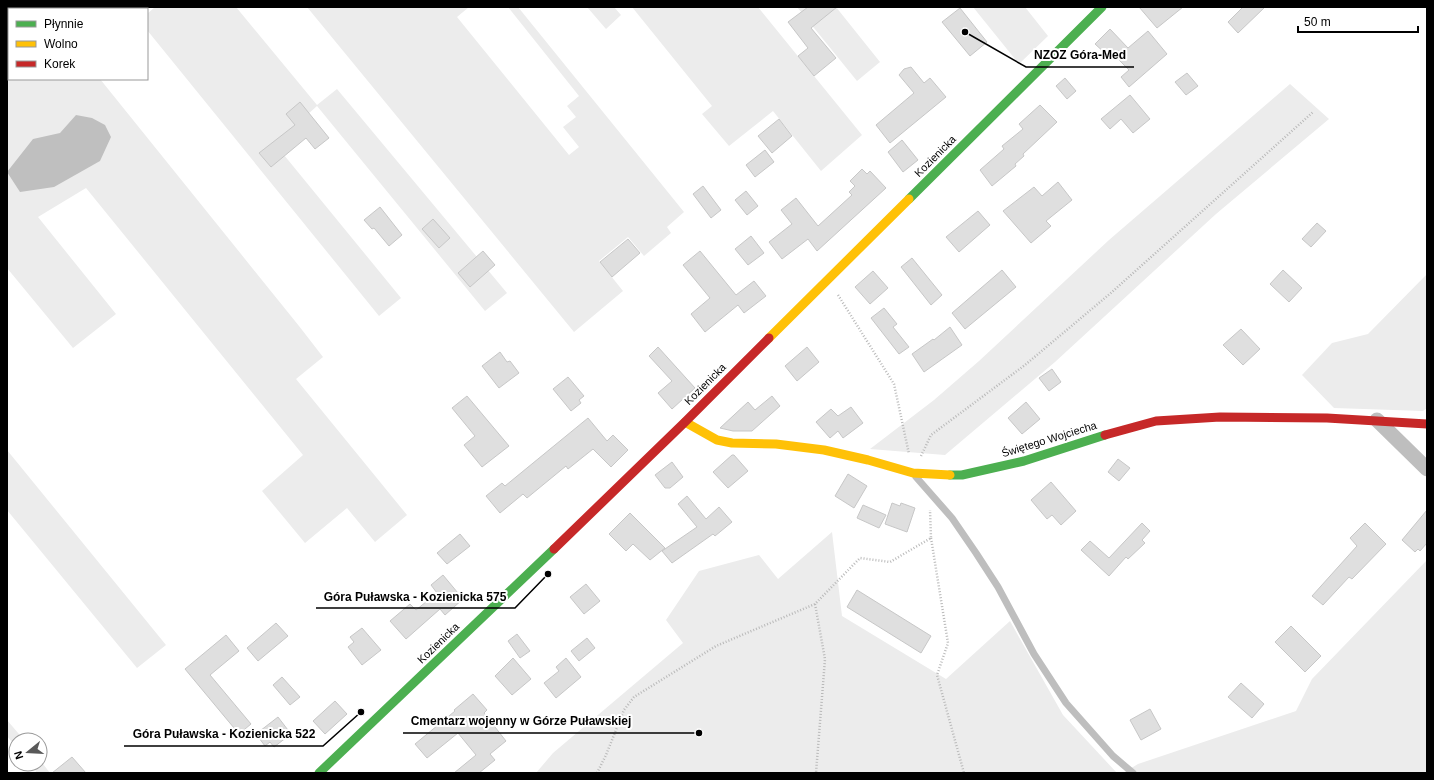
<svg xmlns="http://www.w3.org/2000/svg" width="1434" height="780" viewBox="0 0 1434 780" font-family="Helvetica,sans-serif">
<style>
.green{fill:#ececec}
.water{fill:#bfbfbf}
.building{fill:#dfdfdf;stroke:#c7c7c7}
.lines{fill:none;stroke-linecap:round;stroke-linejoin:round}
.path{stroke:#b9b9b9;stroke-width:2.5;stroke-dasharray:1 2;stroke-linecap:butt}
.lane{stroke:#bebebe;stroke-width:7}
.street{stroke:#bebebe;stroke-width:15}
.fast{stroke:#4caf50;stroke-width:9}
.slow{stroke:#ffc107;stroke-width:9}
.jam{stroke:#c62828;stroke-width:9}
.labels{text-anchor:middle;stroke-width:4;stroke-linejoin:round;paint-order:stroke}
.street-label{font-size:11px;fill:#000;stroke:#fff}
.leader{fill:none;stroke:#000;stroke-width:1.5}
.callout-dot{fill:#000;stroke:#fff;stroke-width:1.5}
.callout-label{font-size:12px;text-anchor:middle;font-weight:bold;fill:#000;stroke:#fff;stroke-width:4;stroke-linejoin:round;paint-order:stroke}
</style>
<rect width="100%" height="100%" fill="#fff"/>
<path class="green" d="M 155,7 L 236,7 L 317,105 L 337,89 L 507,293 L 485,311 L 317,106 L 275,144 L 401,298 L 379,316 L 147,30 L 147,14 Z
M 307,7 L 469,7 L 457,17 L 569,155 L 579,147 L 563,127 L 576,117 L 567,106 L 579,96 L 508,7 L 518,7 L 684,212 L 667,227 L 671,233 L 644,256 L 628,237 L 599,261 L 623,291 L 574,332 Z
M 587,7 L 614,7 L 621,15 L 606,29 Z
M 632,7 L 758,7 L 862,135 L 821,171 L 773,111 L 729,146 L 702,114 L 712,106 Z
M 797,7 L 836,7 L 880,62 L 857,81 Z
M 973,7 L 1025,7 L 1048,36 L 1019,64 Z
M 9,12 L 9,79 L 100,79 L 299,326 L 323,357 L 296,379 L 407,515 L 375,542 L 347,508 L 305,543 L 262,491 L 303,455 L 86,188 L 38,217 L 116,314 L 73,348 L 7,268 L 7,14 Z
M 1290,84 L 1329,119 L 1216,214 L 1055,362 L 945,455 L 870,449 L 934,400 L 979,361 L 1109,240 Z
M 1427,274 L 1427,408 L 1423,411 L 1334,408 L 1302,375 L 1332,343 L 1368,334 Z
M 7,450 L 166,645 L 137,668 L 7,510 Z
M 832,532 L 842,616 L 946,679 L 1010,621 L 1063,715 L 1117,773 L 536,773 L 553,753 L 683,643 L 666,620 L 699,571 L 759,555 L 778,579 Z
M 1427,560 L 1427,773 L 1123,773 L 1138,764 L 1296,711 L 1312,679 Z
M 7,720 L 24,740 L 16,740 L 16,747 L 7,736 Z
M 40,760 L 50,773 L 37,773 L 30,764 L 40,764 Z"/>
<path class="water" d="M 76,115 L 92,118 L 105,125 L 111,137 L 100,161 L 54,187 L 20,192 L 7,172 L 33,139 L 60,133 Z"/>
<path class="building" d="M 808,7 L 837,7 L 811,28 L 836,58 L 814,76 L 798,56 L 808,48 L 788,22 Z
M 1139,7 L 1183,7 L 1157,28 Z
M 1243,7 L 1265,7 L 1238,33 L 1228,22 Z
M 960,8 L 987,42 L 970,56 L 942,22 Z
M 1110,29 L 1128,48 L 1148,31 L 1167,54 L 1129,87 L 1121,77 L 1129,70 L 1110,51 L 1106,54 L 1095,44 Z
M 911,67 L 924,83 L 930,78 L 946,97 L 890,143 L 876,125 L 914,93 L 899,75 L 904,69 Z
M 1187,73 L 1198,86 L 1186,95 L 1175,82 Z
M 1065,78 L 1076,91 L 1067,99 L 1056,86 Z
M 1130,95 L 1150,119 L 1133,133 L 1121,119 L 1110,129 L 1101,119 Z
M 300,102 L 329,138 L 315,149 L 306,138 L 271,167 L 259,153 L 295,125 L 286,114 Z
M 1040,105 L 1057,122 L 1023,154 L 1024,156 L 1015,164 L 1016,166 L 992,186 L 980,170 L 1004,149 L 1002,146 L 1023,129 L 1019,124 Z
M 779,119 L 792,136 L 772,153 L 758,136 Z
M 902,140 L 918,160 L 903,172 L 888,152 Z
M 765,150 L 774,162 L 755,177 L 746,165 Z
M 862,169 L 867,174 L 870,171 L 886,188 L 817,251 L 808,239 L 782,259 L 769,242 L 792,224 L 781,210 L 796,198 L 818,226 L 852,195 L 849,192 L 855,186 L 850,181 Z
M 1058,182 L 1072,200 L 1046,221 L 1051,226 L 1031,243 L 1003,211 L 1034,187 L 1042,196 Z
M 703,186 L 721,210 L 711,218 L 693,194 Z
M 746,191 L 758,206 L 747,215 L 735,200 Z
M 380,207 L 402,235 L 389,246 L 374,228 L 372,229 L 364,220 Z
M 978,211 L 990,225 L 959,252 L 946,237 Z
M 433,219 L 450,238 L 439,248 L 422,229 Z
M 1317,223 L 1326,231 L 1311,247 L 1302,239 Z
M 751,236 L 764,253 L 748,265 L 735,249 Z
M 628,239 L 640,253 L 612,277 L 600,262 Z
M 483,251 L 495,265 L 470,287 L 458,273 Z
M 700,251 L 736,295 L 754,281 L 766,296 L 744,313 L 738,305 L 705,332 L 691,314 L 710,298 L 683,265 Z
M 912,258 L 942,295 L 931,305 L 901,267 Z
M 1002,270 L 1016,287 L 965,329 L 952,313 Z
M 1283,270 L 1302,288 L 1289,302 L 1270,284 Z
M 873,271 L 888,288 L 870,304 L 855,287 Z
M 884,308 L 897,324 L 893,327 L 909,347 L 899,354 L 871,318 Z
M 950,327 L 962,345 L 924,372 L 912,354 L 933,339 L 934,340 Z
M 1241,329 L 1260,349 L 1243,365 L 1223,345 Z
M 658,347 L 695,388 L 672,409 L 658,393 L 672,381 L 649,356 Z
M 807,347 L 819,362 L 797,381 L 785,366 Z
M 500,352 L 507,362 L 510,361 L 519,373 L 499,388 L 482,366 Z
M 1052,369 L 1061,382 L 1049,391 L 1039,378 Z
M 568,377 L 584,396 L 579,400 L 581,403 L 571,411 L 553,389 Z
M 467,396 L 509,446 L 482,467 L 464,445 L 475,436 L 452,408 Z
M 772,396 L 780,406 L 752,431 L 733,431 L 720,428 L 748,402 L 755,410 Z
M 1026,402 L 1040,419 L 1022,434 L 1008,418 Z
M 851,407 L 863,423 L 843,438 L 838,431 L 830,438 L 816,422 L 831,409 L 838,416 Z
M 588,418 L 607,441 L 613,435 L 628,450 L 611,467 L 593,449 L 568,469 L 566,466 L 527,498 L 523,494 L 500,513 L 486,496 L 502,483 L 505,486 Z
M 732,455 L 734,455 L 748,471 L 728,488 L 713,472 Z
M 1118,459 L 1130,468 L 1119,481 L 1108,472 Z
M 672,462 L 683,477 L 670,488 L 665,488 L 655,475 Z
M 848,474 L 867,486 L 854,508 L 835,496 Z
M 1051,482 L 1076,511 L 1061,525 L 1052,515 L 1047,519 L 1031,500 Z
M 687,496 L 706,519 L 719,507 L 732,522 L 715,536 L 713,534 L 672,563 L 662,551 L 697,527 L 678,504 Z
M 892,503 L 900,506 L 901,503 L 915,508 L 907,532 L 885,524 Z
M 863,505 L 886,515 L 879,528 L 857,518 Z
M 1427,510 L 1427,543 L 1420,551 L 1418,549 L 1415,552 L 1402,540 Z
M 630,513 L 665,548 L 650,560 L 633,544 L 626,551 L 609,534 Z
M 1142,523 L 1150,531 L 1142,540 L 1145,543 L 1128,559 L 1126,557 L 1109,576 L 1081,550 L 1090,541 L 1109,558 Z
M 1365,523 L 1386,544 L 1352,579 L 1349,577 L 1323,605 L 1312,596 L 1357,546 L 1350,538 Z
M 460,534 L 470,546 L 447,564 L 437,553 Z
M 443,575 L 463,599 L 445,615 L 440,609 L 406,639 L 390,621 L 410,604 L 416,610 L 437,593 L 431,585 Z
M 586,584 L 600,601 L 584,614 L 570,597 Z
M 857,590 L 931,636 L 921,653 L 847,607 Z
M 276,623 L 288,636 L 258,661 L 247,648 Z
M 1291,626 L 1321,656 L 1305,672 L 1275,642 Z
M 362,628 L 381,650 L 362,665 L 348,647 L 354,642 L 350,637 Z
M 517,634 L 530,651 L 520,658 L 508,641 Z
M 226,635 L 239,651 L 210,675 L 251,724 L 239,734 L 185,669 Z
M 587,638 L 595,648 L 579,661 L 571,651 Z
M 513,658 L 531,679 L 512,695 L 495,676 Z
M 566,658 L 581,677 L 556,698 L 544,683 L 559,671 L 556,667 Z
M 282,677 L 300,697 L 290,705 L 273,685 Z
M 1241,683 L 1264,704 L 1252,718 L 1228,697 Z
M 473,694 L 487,710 L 484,713 L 506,741 L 490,754 L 495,760 L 479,773 L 454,773 L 476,755 L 458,733 L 427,758 L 415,744 L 455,711 L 454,710 Z
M 335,701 L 347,714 L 325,734 L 313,721 Z
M 1150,709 L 1161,729 L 1141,740 L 1130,720 Z
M 278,717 L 291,734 L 274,747 L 270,742 L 265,746 L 256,734 Z
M 72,757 L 86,773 L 52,773 Z"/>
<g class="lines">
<path class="path" d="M 838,295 L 894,384 L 909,454
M 921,456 L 931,435 L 1025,365 L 1112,292 L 1313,112
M 931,538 L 948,643 L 937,675 L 964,773
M 815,604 L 825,659 L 816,773
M 597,773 L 606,755 L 624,710 L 634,697 L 716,646 L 815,604 L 860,558 L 890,562 L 931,538 L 930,510"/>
<path class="lane" d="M 916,477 L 952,518 L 976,553 L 998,587 L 1034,654 L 1066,703 L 1113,756 L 1133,773"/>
<path class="street" d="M 1377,420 L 1427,469"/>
<path class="fast" d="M 909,199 L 1102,7
M 950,475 L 962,475 L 1024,461 L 1105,435
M 319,773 L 554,549"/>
<path class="slow" d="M 769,338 L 909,199
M 685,422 L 717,440 L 732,443 L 776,444 L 824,450 L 868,460 L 913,473 L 950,475"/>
<path class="jam" d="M 1105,435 L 1156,421 L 1220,417 L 1327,418 L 1427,424
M 554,549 L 685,422 L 769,338"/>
</g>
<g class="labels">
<g class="street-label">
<text transform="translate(935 156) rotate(-45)" y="4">Kozienicka</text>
<text transform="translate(705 384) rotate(-45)" y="4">Kozienicka</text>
<text transform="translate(1049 439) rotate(-17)" y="4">Świętego Wojciecha</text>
<text transform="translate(438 643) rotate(-44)" y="4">Kozienicka</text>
</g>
</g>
<path class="leader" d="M965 32L1026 67H1134M548 574L515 608H316M699 733L639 733H403M361 712L323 746H124"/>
<g class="callout-dot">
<circle cx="965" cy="32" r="4"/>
<circle cx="548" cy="574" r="4"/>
<circle cx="699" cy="733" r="4"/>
<circle cx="361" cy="712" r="4"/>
</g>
<g class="callout-label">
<text x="1080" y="59">NZOZ Góra-Med</text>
<text x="415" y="601">Góra Puławska - Kozienicka 575</text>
<text x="521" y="725">Cmentarz wojenny w Górze Puławskiej</text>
<text x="224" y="738">Góra Puławska - Kozienicka 522</text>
</g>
<rect width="1434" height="780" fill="none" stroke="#000000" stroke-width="16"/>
<rect x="8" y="8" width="140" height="72" fill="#ffffff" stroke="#999999"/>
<rect x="16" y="21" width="20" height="6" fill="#4caf50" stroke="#999999"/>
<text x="44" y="28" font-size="12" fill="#000000">Płynnie</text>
<rect x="16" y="41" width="20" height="6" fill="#ffc107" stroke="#999999"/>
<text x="44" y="48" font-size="12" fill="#000000">Wolno</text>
<rect x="16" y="61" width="20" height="6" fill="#c62828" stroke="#999999"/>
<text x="44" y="68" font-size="12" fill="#000000">Korek</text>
<g transform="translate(28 752) rotate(252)"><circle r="19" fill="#ffffff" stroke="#999999"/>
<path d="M0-3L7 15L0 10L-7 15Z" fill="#595959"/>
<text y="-6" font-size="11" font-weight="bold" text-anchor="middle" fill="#000000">N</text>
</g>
<path d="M1298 26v6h120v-6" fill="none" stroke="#000000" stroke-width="2"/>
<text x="1304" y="26" font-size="12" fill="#000000" stroke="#ffffff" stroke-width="3" paint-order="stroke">50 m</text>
</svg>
